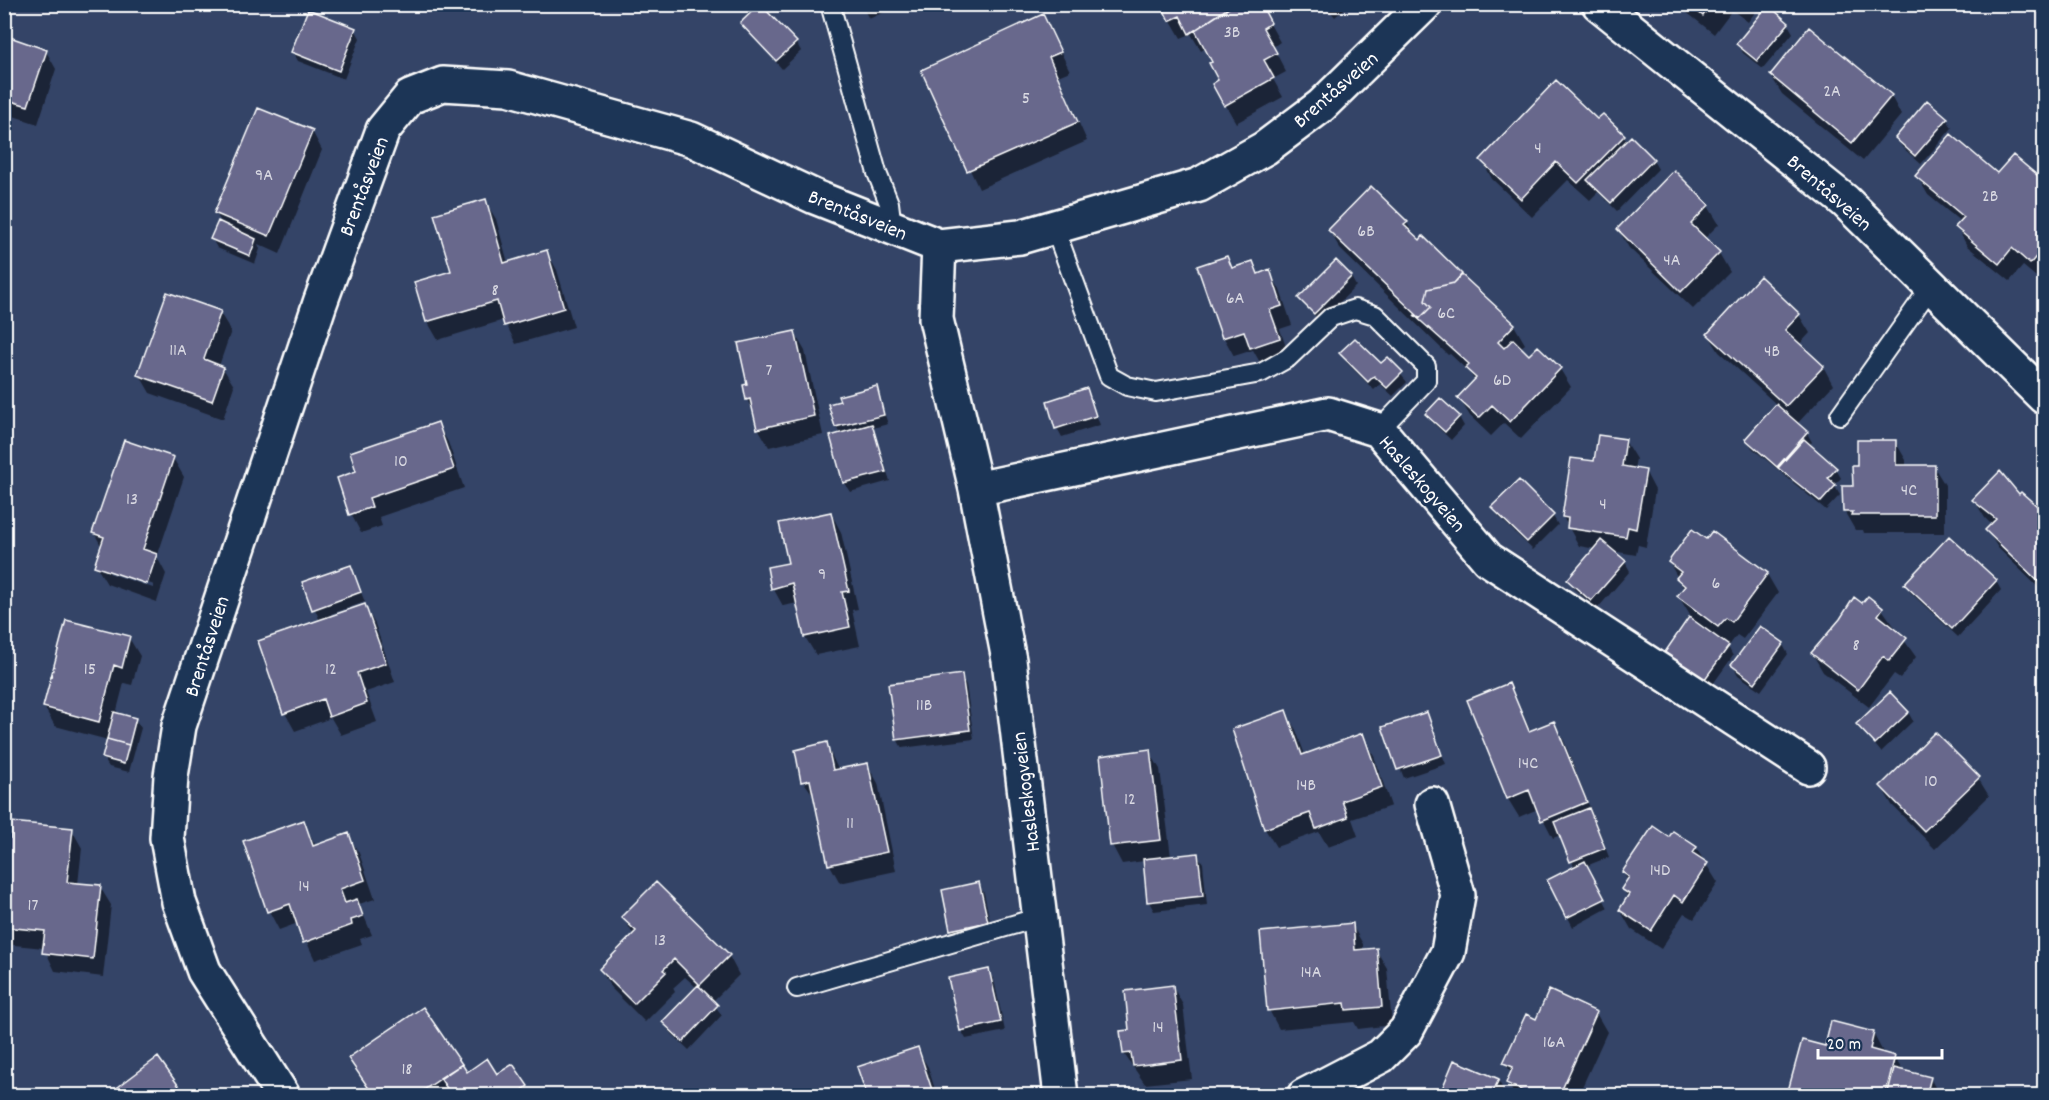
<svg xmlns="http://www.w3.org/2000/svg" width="2049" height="1100" viewBox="0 0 2049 1100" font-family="Dekko,sans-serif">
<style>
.shadow{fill:#0007;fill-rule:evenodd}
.building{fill:#68688c;stroke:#fff;stroke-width:1.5}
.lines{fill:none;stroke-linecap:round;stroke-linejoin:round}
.service-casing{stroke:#fff;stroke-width:22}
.minor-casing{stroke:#fff;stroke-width:38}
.service{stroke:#1d3557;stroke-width:18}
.minor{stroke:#1d3557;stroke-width:33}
.labels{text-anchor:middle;stroke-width:6;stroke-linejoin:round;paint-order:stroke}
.number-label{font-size:18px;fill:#d9d9e2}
.street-label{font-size:21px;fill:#fff;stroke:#1d3557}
</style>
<rect width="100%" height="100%" fill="#344467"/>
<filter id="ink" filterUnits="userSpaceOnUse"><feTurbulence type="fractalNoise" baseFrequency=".0167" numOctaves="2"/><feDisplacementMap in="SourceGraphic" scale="12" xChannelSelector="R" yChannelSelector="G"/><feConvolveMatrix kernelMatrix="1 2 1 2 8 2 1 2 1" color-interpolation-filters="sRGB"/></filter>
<g filter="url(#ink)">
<path class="shadow" d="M 310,4 L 331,4 L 328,11 Z
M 861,4 L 901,4 L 869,19 Z
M 1156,4 L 1230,4 L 1232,8 L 1259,4 L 1280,42 L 1273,47 L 1286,72 L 1273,79 L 1283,97 L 1236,123 L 1214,85 L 1221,81 L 1206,48 L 1201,51 L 1191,34 L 1181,38 L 1162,5 L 1158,8 Z
M 1324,4 L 1350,4 L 1335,17 Z
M 1676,4 L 1761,4 L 1748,22 L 1732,10 L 1714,34 Z
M 1043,16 L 1070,71 L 1058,76 L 1087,141 L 979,189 L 923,70 Z
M 742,23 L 796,42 L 801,51 L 782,69 Z
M 1788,24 L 1793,33 L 1763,69 L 1743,53 L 1738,44 Z
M 355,29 L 360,38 L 344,79 L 298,61 L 293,52 Z
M 4,37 L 46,51 L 56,69 L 38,124 L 4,113 Z
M 1771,76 L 1891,96 L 1901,115 L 1863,161 L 1782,94 Z
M 1947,119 L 1952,128 L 1921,164 L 1902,147 L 1897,138 Z
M 312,131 L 322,150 L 280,254 L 258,244 L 260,249 L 255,264 L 217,248 L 212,239 L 223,226 L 216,213 Z
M 1624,136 L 1627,141 L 1653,160 L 1658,169 L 1617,211 L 1598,192 L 1590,200 L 1568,180 L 1532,217 L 1492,179 L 1482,160 Z
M 2013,157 L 2044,183 L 2044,278 L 2041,281 L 2023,266 L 2010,281 L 1967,246 L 1957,227 L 1961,222 L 1928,195 L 1917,176 L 1998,175 Z
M 485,201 L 496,219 L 508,263 L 547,252 L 557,270 L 574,327 L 516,344 L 504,320 L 438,340 L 427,321 Z
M 1708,206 L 1719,224 L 1704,239 L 1719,253 L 1730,272 L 1693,309 L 1629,248 L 1618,229 Z
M 1407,223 L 1416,239 L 1420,242 L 1423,238 L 1514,325 L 1525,344 L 1520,348 L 1529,357 L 1560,369 L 1571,387 L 1521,439 L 1504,423 L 1491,436 L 1470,416 L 1459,398 L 1475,381 L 1469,372 L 1450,354 L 1448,355 L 1340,249 L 1330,231 Z
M 1227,257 L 1233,269 L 1252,262 L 1259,275 L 1269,271 L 1280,290 L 1292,325 L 1280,329 L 1289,356 L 1262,366 L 1253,350 L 1234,356 L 1224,338 L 1199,267 Z
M 1351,277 L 1356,286 L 1320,322 L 1300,298 Z
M 220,313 L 231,331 L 219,366 L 223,368 L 234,386 L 223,419 L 150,393 L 139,374 Z
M 1799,315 L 1810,333 L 1799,345 L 1823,366 L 1833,385 L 1797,424 L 1807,433 L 1812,442 L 1809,445 L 1836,469 L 1841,478 L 1834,485 L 1840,495 L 1826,510 L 1752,448 L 1747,439 L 1777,405 L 1719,352 L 1708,334 Z
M 794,332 L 805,351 L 823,435 L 769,447 L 758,428 L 754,412 L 747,400 L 749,386 Z
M 1341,354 L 1381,365 L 1388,359 L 1407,382 L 1393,396 L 1380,384 L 1374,390 L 1347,363 Z
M 876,388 L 888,424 L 873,428 L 890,481 L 850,492 L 844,483 L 831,437 L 840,434 L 836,427 Z
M 1087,390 L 1100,425 L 1062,437 L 1057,428 Z
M 1427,414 L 1459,417 L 1464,426 L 1451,440 L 1433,423 Z
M 437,423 L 448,442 L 464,488 L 379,517 L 382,526 L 361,533 L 351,514 L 358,472 Z
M 1625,441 L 1636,459 L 1634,469 L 1645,471 L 1655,490 L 1646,547 L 1638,545 L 1636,555 L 1612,551 L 1625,562 L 1630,571 L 1597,609 L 1574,589 L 1569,580 L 1596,549 L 1579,546 L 1563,517 L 1595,463 Z
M 1895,441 L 1906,460 L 1906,467 L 1934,467 L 1945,485 L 1945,533 L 1864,533 L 1863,530 L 1855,530 L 1844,511 L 1854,488 Z
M 173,458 L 184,477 L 157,557 L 166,574 L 157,602 L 107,584 L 96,566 L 102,547 L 94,533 ZM 109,569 L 154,585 L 153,588 L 109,573 Z
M 2000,474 L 2016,492 L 2044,514 L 2044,593 L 1998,548 L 1987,530 L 1992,525 L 1985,518 L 1974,500 Z
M 1493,507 L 1553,516 L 1558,525 L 1533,550 L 1498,516 Z
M 831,513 L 841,532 L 858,609 L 852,610 L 860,646 L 816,655 L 805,637 L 798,603 L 783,606 L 773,588 Z
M 1949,538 L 1996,581 L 2001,590 L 1958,637 L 1911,593 L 1906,584 Z
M 1706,541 L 1767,574 L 1778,593 L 1743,639 L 1737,635 L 1728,647 L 1733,656 L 1708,691 L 1664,655 L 1691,617 L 1679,597 L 1684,589 L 1669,562 Z
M 350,566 L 365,602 L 331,614 L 332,617 L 364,605 L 375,624 L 395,682 L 366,692 L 377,722 L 341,735 L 331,718 L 295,731 L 285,713 L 320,621 L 304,583 Z
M 1855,599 L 1863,605 L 1882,609 L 1916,657 L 1900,678 L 1894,674 L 1869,707 L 1823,672 L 1812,653 Z
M 1760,628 L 1783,645 L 1788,654 L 1761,691 L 1738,675 L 1733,666 Z
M 129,638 L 140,656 L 132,685 L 124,683 L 116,714 L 135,719 L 141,728 L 129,772 L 109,767 L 103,758 L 108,740 L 55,726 L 44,707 Z
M 961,676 L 966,685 L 974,739 L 902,748 L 897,739 Z
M 1509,685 L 1531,732 L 1554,723 L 1564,741 L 1609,857 L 1586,866 L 1608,908 L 1573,927 L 1549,881 L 1575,868 L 1561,835 L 1553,838 L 1538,809 L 1519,817 L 1508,799 L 1469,701 Z
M 1285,712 L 1296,730 L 1305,755 L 1362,735 L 1373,753 L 1391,806 L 1352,819 L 1358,836 L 1328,847 L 1319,832 L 1276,847 L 1265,829 Z
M 1908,712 L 1913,721 L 1881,752 L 1858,724 Z
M 1426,714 L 1446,764 L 1404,778 L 1384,728 Z
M 826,744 L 839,771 L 867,764 L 878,783 L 896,871 L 840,883 L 830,865 L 816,799 L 803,781 Z
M 1149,751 L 1160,769 L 1171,857 L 1197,854 L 1203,863 L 1207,905 L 1154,911 L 1149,902 L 1144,861 L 1122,864 L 1112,845 Z
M 1978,778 L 1989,796 L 1935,849 L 1892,805 L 1881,786 Z
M 303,822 L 316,846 L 348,835 L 359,853 L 375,899 L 359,904 L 372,935 L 360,939 L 362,944 L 315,960 L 298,923 L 279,930 L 269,911 Z
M 72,830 L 82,848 L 78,884 L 100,887 L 111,905 L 103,977 L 55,971 L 44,948 L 4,944 L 4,839 Z
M 1670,839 L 1696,848 L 1718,883 L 1694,919 L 1684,913 L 1661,949 L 1631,929 L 1620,910 L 1628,898 L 1623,889 L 1628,881 L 1623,872 Z
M 978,884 L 984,893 L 992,931 L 957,938 L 951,929 Z
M 623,917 L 729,956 L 739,975 L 712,1002 L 722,1015 L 689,1050 L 669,1031 L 664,1022 L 697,988 L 685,977 L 673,988 L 675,992 L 645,1022 L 611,988 L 600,969 L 634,936 Z
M 1352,925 L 1363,944 L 1363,951 L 1376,950 L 1387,968 L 1392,1025 L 1358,1029 L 1354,1022 L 1279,1029 L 1269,1010 Z
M 988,971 L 994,980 L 1005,1031 L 966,1039 L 961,1030 Z
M 1173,987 L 1183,1005 L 1192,1079 L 1145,1084 L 1124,1054 L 1121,1032 L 1131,1031 Z
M 1596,1013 L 1607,1032 L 1578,1096 L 1515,1096 L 1508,1083 L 1512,1074 L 1505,1063 L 1537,1021 Z
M 1873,1033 L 1884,1054 L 1894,1057 L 1903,1071 L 1930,1078 L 1935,1087 L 1933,1096 L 1792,1096 L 1790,1091 L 1826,1047 Z
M 917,1049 L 928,1067 L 937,1096 L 868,1096 Z
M 350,1059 L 497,1076 L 512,1066 L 532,1096 L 373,1096 Z
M 1498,1080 L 1503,1089 L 1500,1096 L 1440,1096 Z"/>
<path class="building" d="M 760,4 L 797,42 L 776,61 L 740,23 Z
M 1161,4 L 1231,4 L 1232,6 L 1189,34 L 1180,16 L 1169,21 Z
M 1234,4 L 1261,4 L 1271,23 L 1263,28 L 1277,53 L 1264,60 L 1274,78 L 1224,106 L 1212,84 L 1218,80 L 1209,63 L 1212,62 L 1195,30 Z
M 1688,4 L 1711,4 L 1703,16 Z
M 1768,5 L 1789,23 L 1757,61 L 1736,44 Z
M 308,9 L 356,28 L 339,71 L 291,52 Z
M 1043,14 L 1061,52 L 1049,57 L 1078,122 L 967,171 L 921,70 Z
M 1809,27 L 1892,95 L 1852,143 L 1770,75 Z
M 4,35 L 47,50 L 28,106 L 4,99 Z
M 1556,80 L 1597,119 L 1603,114 L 1625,135 L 1578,183 L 1556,162 L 1521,199 L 1480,160 Z
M 1927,100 L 1948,118 L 1915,156 L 1895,138 Z
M 258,108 L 313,130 L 269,236 L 214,213 Z
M 1951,134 L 1997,173 L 2013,155 L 2044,181 L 2044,247 L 2030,264 L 2012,248 L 1999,264 L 1955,227 L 1964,217 L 1915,176 Z
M 1631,136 L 1654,159 L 1611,203 L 1587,180 Z
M 1674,170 L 1709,205 L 1691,224 L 1720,252 L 1681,292 L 1617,229 Z
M 1371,186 L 1408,222 L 1404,225 L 1420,240 L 1423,236 L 1462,274 L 1454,283 L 1428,289 L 1425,301 L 1431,307 L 1420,318 L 1328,230 Z
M 486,199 L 504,263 L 547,250 L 564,308 L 504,326 L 497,301 L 426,322 L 414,282 L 451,271 L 434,214 Z
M 218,221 L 256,239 L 250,256 L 210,239 Z
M 1227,256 L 1232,268 L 1253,261 L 1258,274 L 1270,269 L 1282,306 L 1270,310 L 1280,338 L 1250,348 L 1244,331 L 1222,338 L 1197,266 Z
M 1336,260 L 1352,276 L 1314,314 L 1298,298 Z
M 1462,275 L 1515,324 L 1498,342 L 1504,348 L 1513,339 L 1529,355 L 1538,346 L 1561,368 L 1510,422 L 1492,405 L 1479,418 L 1457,398 L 1476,378 L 1465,368 L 1469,364 L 1414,315 L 1420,318 L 1431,307 L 1425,301 L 1428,289 L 1454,283 Z
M 1760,276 L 1800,314 L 1785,330 L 1824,366 L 1786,406 L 1707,334 Z
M 167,292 L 221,311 L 204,359 L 224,367 L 212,401 L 137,375 Z
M 795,331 L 814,416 L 757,429 L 750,399 L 746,400 L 743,385 L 747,384 L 738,343 Z
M 1355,338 L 1381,363 L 1388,357 L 1403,372 L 1387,388 L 1374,376 L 1368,382 L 1339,353 Z
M 877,386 L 884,415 L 835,427 L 828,404 L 840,401 L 838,396 Z
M 1087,388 L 1096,416 L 1055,429 L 1047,401 Z
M 1440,398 L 1460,416 L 1445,432 L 1425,414 Z
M 1776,404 L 1808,432 L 1777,467 L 1745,439 Z
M 438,422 L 454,469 L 369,498 L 372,507 L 349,515 L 337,478 L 356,471 L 350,452 Z
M 872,424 L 886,472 L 843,483 L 830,436 Z
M 1598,435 L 1626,439 L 1622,466 L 1646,470 L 1636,529 L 1628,527 L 1626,537 L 1567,528 L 1568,518 L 1562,517 L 1571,458 L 1594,461 Z
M 1804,439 L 1837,468 L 1828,478 L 1836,485 L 1821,502 L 1778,468 Z
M 124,440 L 174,457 L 143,549 L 157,554 L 147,584 L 94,566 L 104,537 L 92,533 Z
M 1857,440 L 1896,440 L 1896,465 L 1935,465 L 1935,515 L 1852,515 L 1853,512 L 1843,512 L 1842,486 L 1853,486 L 1852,465 L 1857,465 Z
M 2000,471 L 2019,494 L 2021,492 L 2044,512 L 2044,587 L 1985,530 L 1996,519 L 1972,500 Z
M 1519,480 L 1554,515 L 1527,542 L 1491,507 Z
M 831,512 L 849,591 L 842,592 L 850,627 L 804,637 L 792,583 L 771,589 L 767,567 L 788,563 L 779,523 Z
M 1692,529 L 1706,539 L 1712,531 L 1768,573 L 1732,622 L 1726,618 L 1718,627 L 1677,596 L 1685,586 L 1676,578 L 1681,572 L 1668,562 Z
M 1949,536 L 1997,580 L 1952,629 L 1904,584 Z
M 1601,540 L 1626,561 L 1591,601 L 1567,580 Z
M 351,565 L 361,592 L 312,610 L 302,582 Z
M 1868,596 L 1883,608 L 1878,615 L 1907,638 L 1889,661 L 1883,656 L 1858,690 L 1811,653 L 1840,619 L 1854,597 L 1862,603 Z
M 365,604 L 386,663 L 357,673 L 367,703 L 329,717 L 323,699 L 283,714 L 258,641 Z
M 1689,617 L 1729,646 L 1702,683 L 1663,655 Z
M 66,620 L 130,636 L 122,668 L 114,665 L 99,722 L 43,707 Z
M 1760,626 L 1784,643 L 1755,683 L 1731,665 Z
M 962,674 L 970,730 L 896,740 L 888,684 Z
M 1509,683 L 1529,731 L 1554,721 L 1587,802 L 1541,821 L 1529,790 L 1507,799 L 1467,700 Z
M 1890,692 L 1909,712 L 1875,744 L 1856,724 Z
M 1286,710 L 1302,755 L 1363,733 L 1382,787 L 1342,801 L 1348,817 L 1316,829 L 1310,813 L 1264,829 L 1232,729 Z
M 114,712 L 136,718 L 129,745 L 107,739 Z
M 1427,712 L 1442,755 L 1397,770 L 1382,727 Z
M 1935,732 L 1980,777 L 1924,831 L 1880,786 Z
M 107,739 L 129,745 L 124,764 L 102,758 Z
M 827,742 L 833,770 L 868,763 L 887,852 L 828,865 L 810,780 L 801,782 L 795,750 Z
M 1150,749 L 1161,840 L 1110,846 L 1100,756 Z
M 1589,808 L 1605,848 L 1570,862 L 1554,822 Z
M 304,820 L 313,846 L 349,833 L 365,880 L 340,889 L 345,903 L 357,899 L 363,916 L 351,920 L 352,925 L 303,943 L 290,904 L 267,912 L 243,841 Z
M 11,822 L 73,828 L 67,882 L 101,885 L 93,959 L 42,953 L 45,931 L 4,927 L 4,837 L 10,838 Z
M 1653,826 L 1669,837 L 1673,831 L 1697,847 L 1693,853 L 1708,863 L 1683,902 L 1674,895 L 1651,931 L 1619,910 L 1629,894 L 1621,889 L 1629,877 L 1622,872 Z
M 1198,853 L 1203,896 L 1147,902 L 1143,859 Z
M 1585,861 L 1605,899 L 1566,918 L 1547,880 Z
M 656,882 L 730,955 L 700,985 L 674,959 L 663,970 L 666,972 L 634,1004 L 599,969 L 636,931 L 621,917 Z
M 979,882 L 988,922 L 950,930 L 942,890 Z
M 1353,923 L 1355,950 L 1377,948 L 1382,1007 L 1346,1010 L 1345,1003 L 1267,1011 L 1260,932 Z
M 989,969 L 1001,1022 L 960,1031 L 948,978 Z
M 698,985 L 718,1005 L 683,1042 L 662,1022 Z
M 1173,985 L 1182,1060 L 1133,1066 L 1131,1053 L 1123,1054 L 1120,1031 L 1129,1030 L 1125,991 Z
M 1549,990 L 1597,1012 L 1559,1096 L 1533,1096 L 1506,1083 L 1513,1067 L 1503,1063 L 1526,1014 L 1536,1019 Z
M 423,1007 L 462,1064 L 415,1096 L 374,1096 L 348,1058 Z
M 1831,1021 L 1874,1032 L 1870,1049 L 1895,1056 L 1885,1096 L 1805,1096 L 1788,1091 L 1802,1040 L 1825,1046 Z
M 918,1047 L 934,1096 L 867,1096 L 857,1067 Z
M 158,1057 L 186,1096 L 106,1096 Z
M 487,1058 L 497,1074 L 513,1064 L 528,1086 L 514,1096 L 452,1096 L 440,1078 L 462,1064 L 467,1072 Z
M 1454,1060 L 1499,1079 L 1491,1096 L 1439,1096 Z
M 1894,1068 L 1931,1077 L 1926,1096 L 1887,1096 Z"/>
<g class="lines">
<g class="service-casing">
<path id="service" d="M 830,4 L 877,173 L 889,203 L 892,227
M 1055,229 L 1109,376 L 1127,386 L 1156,392 L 1261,373 L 1288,358 L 1331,317 L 1355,309 L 1375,315 L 1426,366 L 1426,381 L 1379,430
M 1840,415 L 1932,285
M 797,988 L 1040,917"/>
</g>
<g class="minor-casing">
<path id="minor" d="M 1599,4 L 1845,201 L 2044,397
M 939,246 L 936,319 L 976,489 L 1009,660 L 1061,1096
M 976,489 L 1328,414 L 1379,430 L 1488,559 L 1808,767
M 283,1096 L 204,971 L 179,902 L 167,838 L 171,776 L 179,726 L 320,303 L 383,130 L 410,97 L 443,84 L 508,88 L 691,139 L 815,197 L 939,246 L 1020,237 L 1199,185 L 1265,148 L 1321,106 L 1425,4
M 1304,1096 L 1381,1056 L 1406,1031 L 1448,952 L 1458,895 L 1432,804"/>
</g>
<use href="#service" class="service"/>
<use href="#minor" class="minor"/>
</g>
</g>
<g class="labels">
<g class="number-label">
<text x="1232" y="37">3B</text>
<text x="1832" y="96">2A</text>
<text x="1026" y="103">5</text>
<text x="1538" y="153">4</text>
<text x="264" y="180">9A</text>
<text x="1990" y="201">2B</text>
<text x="1366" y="236">6B</text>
<text x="1672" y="265">4A</text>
<text x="495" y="295">8</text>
<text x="1235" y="303">6A</text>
<text x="1446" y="318">6C</text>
<text x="178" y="355">11A</text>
<text x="1772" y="356">4B</text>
<text x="769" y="375">7</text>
<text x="1502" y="385">6D</text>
<text x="401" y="466">10</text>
<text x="1909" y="495">4C</text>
<text x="132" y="504">13</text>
<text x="1603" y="509">4</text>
<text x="822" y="579">9</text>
<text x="1716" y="588">6</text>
<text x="1856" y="650">8</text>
<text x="90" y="674">15</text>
<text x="331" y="674">12</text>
<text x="924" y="710">11B</text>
<text x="1528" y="768">14C</text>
<text x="1931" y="786">10</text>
<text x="1306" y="790">14B</text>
<text x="1130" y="804">12</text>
<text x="850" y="828">11</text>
<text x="1660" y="875">14D</text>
<text x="304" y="891">14</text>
<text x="33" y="910">17</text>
<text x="660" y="945">13</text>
<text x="1311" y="977">14A</text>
<text x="1158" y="1032">14</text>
<text x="1554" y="1047">16A</text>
<text x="407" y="1074">18</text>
</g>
<g class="street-label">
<text transform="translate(1335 89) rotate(-41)" y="7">Brentåsveien</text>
<text transform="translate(363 186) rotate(-69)" y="7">Brentåsveien</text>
<text transform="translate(1830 192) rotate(41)" y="7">Brentåsveien</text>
<text transform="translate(858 214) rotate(22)" y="7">Brentåsveien</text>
<text transform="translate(1423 483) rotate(49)" y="7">Hasleskogveien</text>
<text transform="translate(206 646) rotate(-72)" y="7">Brentåsveien</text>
<text transform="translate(1025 792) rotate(-97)" y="7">Hasleskogveien</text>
</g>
</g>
<rect width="2049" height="1100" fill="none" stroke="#1d3557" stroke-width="24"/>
<rect x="12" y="12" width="2025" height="1076" fill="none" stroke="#fff" stroke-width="2" filter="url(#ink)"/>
<path d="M1818 1049v9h124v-9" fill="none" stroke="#ffffff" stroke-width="3"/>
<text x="1827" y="1049" font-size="18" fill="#ffffff" stroke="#1d3557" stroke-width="4.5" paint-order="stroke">20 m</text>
</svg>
